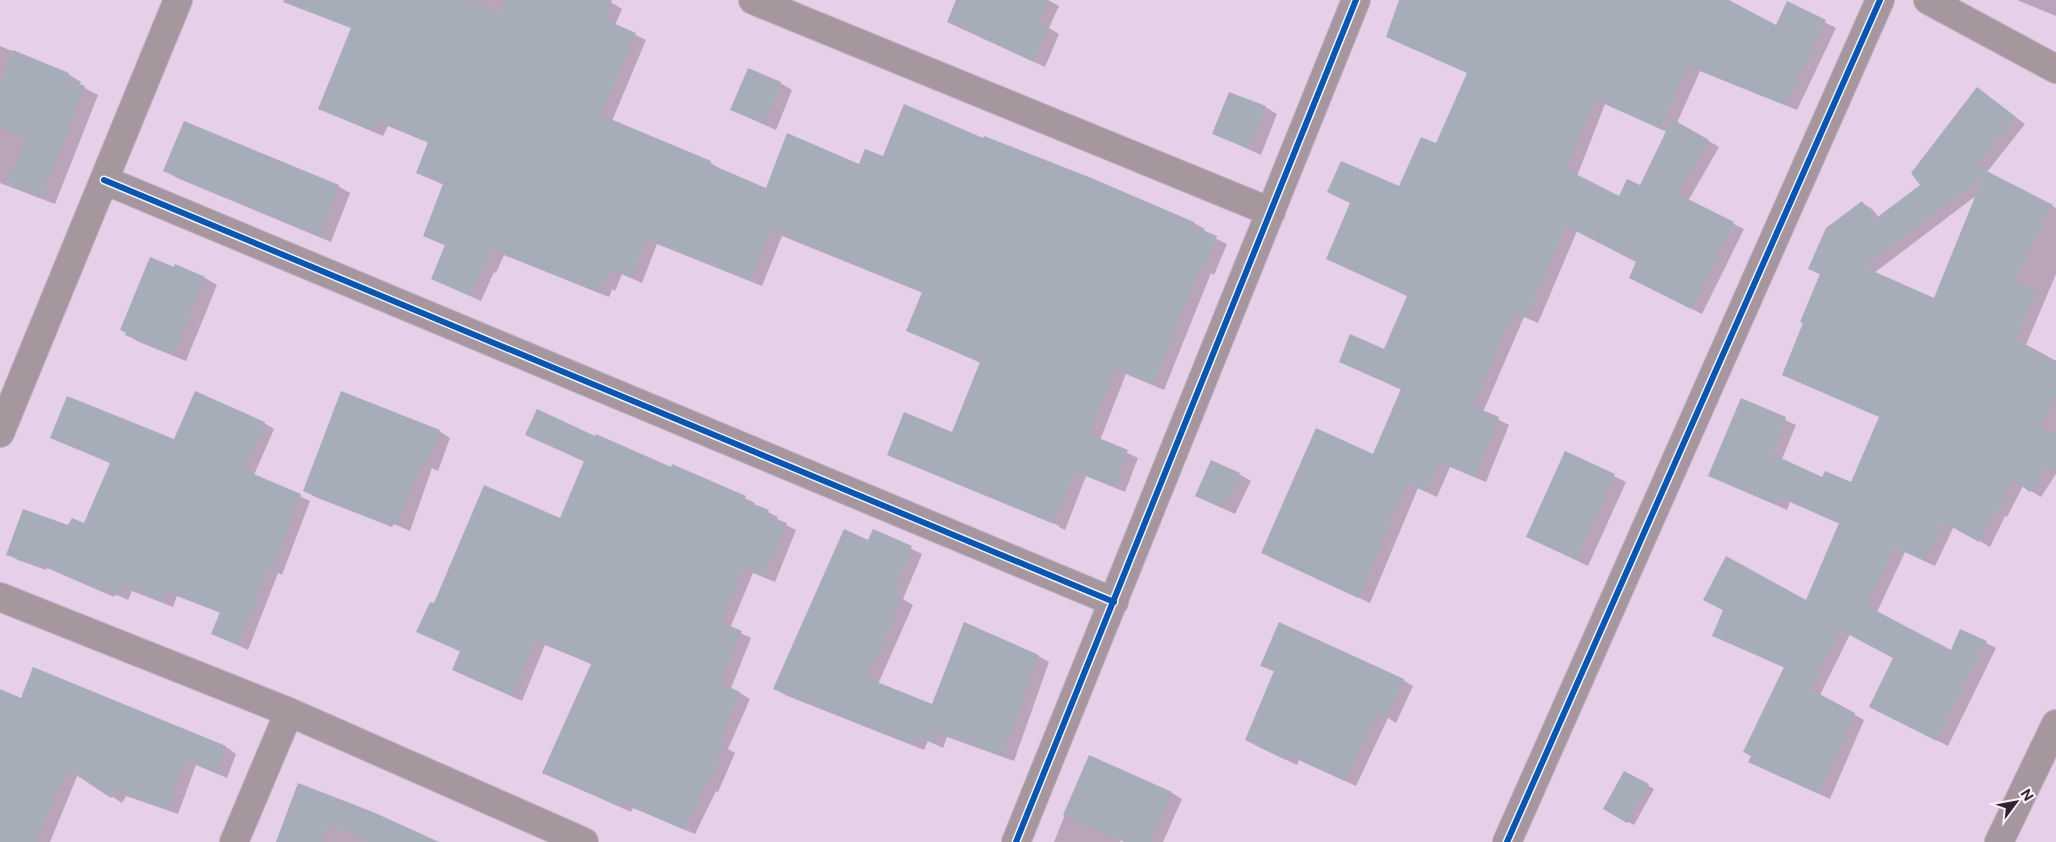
<svg xmlns="http://www.w3.org/2000/svg" width="2056" height="842" viewBox="0 0 2056 842" font-family="'Public Sans',sans-serif">
<style>
.shadow{fill:#0003;fill-rule:evenodd}
.building{fill:#a7acb9;fill-rule:evenodd}
.lines{fill:none;stroke-linecap:round;stroke-linejoin:round}
.minor-casing{stroke:#c0afc2;stroke-width:30}
.minor{stroke:#a5979d;stroke-width:28}
.cycleway-casing{stroke:#fbf2fc;stroke-width:9}
.cycleway{stroke:#0057b8;stroke-width:6}
</style>
<rect width="100%" height="100%" fill="#e6cfe9"/>
<path class="shadow" d="M 366,0 L 607,0 L 622,9 L 615,25 L 646,40 L 612,121 L 711,163 L 721,170 L 767,189 L 884,158 L 984,139 L 1194,223 L 1205,229 L 1203,232 L 1227,244 L 1214,275 L 1211,273 L 1164,390 L 1126,374 L 1100,440 L 1138,458 L 1125,492 L 1086,476 L 1065,530 L 1059,527 L 1060,526 L 898,459 L 898,460 L 889,455 L 952,433 L 981,363 L 908,331 L 923,293 L 782,236 L 762,286 L 657,244 L 642,283 L 622,274 L 615,291 L 612,289 L 609,297 L 504,255 L 496,273 L 494,272 L 481,301 L 444,284 L 446,246 L 424,236 L 444,185 L 417,172 L 429,143 L 388,126 L 383,136 L 320,109 Z
M 959,0 L 1048,0 L 1059,6 L 1049,28 L 1059,34 L 1045,67 L 949,22 Z
M 1400,0 L 1726,0 L 1776,27 L 1788,3 L 1836,28 L 1797,110 L 1700,71 L 1677,123 L 1719,147 L 1688,201 L 1744,229 L 1702,314 L 1641,283 L 1638,262 L 1577,231 L 1538,323 L 1524,317 L 1483,412 L 1509,425 L 1486,482 L 1450,467 L 1437,497 L 1418,488 L 1370,603 L 1263,553 L 1374,456 L 1402,390 L 1340,362 L 1384,351 L 1408,296 L 1328,259 L 1351,203 L 1400,188 L 1436,145 L 1468,73 L 1398,42 ZM 1605,104 L 1667,132 L 1641,187 L 1619,197 L 1577,176 Z
M 2017,0 L 2056,0 L 2056,16 Z
M 0,46 L 68,74 L 81,82 L 79,85 L 98,95 L 55,204 L 0,183 Z
M 780,83 L 792,90 L 776,130 L 732,110 Z
M 1977,89 L 2025,124 L 1987,172 L 2056,208 L 2056,274 L 2026,345 L 2056,361 L 2056,474 L 2041,497 L 2023,486 L 2007,517 L 2005,516 L 1990,547 L 1954,526 L 1935,566 L 1905,552 L 1877,612 L 1951,652 L 1986,643 L 1996,648 L 1948,746 L 1881,712 L 1895,658 L 1850,634 L 1820,695 L 1864,720 L 1830,799 L 1760,767 L 1785,668 L 1714,636 L 1725,611 L 1704,600 L 1806,602 L 1840,524 L 1790,502 L 1787,510 L 1710,475 L 1742,400 L 1796,425 L 1782,459 L 1823,479 L 1851,484 L 1880,417 L 1805,323 L 1821,275 L 1810,269 L 1862,203 L 1872,209 L 1879,217 L 1922,185 ZM 1977,195 L 1935,299 L 1874,273 Z
M 1265,107 L 1277,114 L 1261,155 L 1213,133 Z
M 165,171 L 338,186 L 350,193 L 331,242 L 177,178 Z
M 205,278 L 217,285 L 186,361 L 139,342 L 127,335 Z
M 264,423 L 274,429 L 254,475 L 310,501 L 282,575 L 278,573 L 248,650 L 213,634 L 221,613 L 177,596 L 173,607 L 132,591 L 128,600 L 115,594 L 114,597 L 47,568 L 46,570 L 18,560 L 8,554 L 69,527 L 85,525 L 111,463 L 52,437 L 175,441 Z
M 439,431 L 450,438 L 438,471 L 432,468 L 410,531 L 394,524 L 392,527 L 315,497 L 304,490 Z
M 527,435 L 596,438 L 745,498 L 755,503 L 754,505 L 778,517 L 776,520 L 796,530 L 775,582 L 753,573 L 730,628 L 751,638 L 731,688 L 750,699 L 728,749 L 735,753 L 718,792 L 716,791 L 695,834 L 633,808 L 631,812 L 544,773 L 592,664 L 545,645 L 522,701 L 464,675 L 461,652 L 418,632 L 435,605 L 560,519 L 585,462 Z
M 1566,453 L 1626,482 L 1588,566 L 1528,537 Z
M 1239,474 L 1251,481 L 1235,514 L 1196,496 Z
M 874,531 L 922,554 L 903,599 L 913,605 L 878,684 L 933,706 L 1038,656 L 1049,662 L 1014,761 L 947,737 L 943,748 L 928,741 L 924,750 L 785,695 L 775,689 L 869,541 Z
M 1262,665 L 1403,680 L 1413,686 L 1396,723 L 1388,718 L 1356,786 L 1299,760 L 1297,765 L 1257,746 L 1275,672 Z
M 34,669 L 226,747 L 236,754 L 227,778 L 196,765 L 178,814 L 126,796 L 122,803 L 78,774 L 50,842 L 0,842 L 0,690 L 22,700 Z
M 1624,773 L 1654,789 L 1634,825 L 1604,809 Z
M 1079,780 L 1172,793 L 1182,799 L 1163,842 L 1124,842 L 1121,840 L 1120,842 L 1054,842 Z
M 299,785 L 433,842 L 277,842 Z"/>
<path class="building" d="M 284,0 L 470,0 L 500,12 L 503,0 L 612,0 L 604,19 L 636,33 L 601,115 L 711,161 L 710,164 L 766,188 L 787,133 L 859,164 L 865,149 L 883,156 L 904,104 L 983,138 L 984,136 L 1089,177 L 1194,222 L 1193,226 L 1217,236 L 1203,270 L 1200,268 L 1153,384 L 1115,369 L 1089,434 L 1128,450 L 1114,487 L 1075,471 L 1054,524 L 887,455 L 904,412 L 952,432 L 980,362 L 906,331 L 922,292 L 771,230 L 751,281 L 646,239 L 631,278 L 610,269 L 604,285 L 601,284 L 597,292 L 493,250 L 485,268 L 483,267 L 470,296 L 431,279 L 445,245 L 423,236 L 443,184 L 416,173 L 428,142 L 376,121 L 372,131 L 318,109 L 351,28 L 283,2 Z
M 956,0 L 1048,0 L 1039,22 L 1049,26 L 1034,62 L 947,22 Z
M 1399,0 L 1729,0 L 1776,25 L 1787,1 L 1826,20 L 1785,105 L 1688,66 L 1661,129 L 1594,99 L 1566,169 L 1619,196 L 1627,179 L 1640,185 L 1672,119 L 1709,140 L 1678,194 L 1734,222 L 1691,309 L 1629,278 L 1636,262 L 1566,226 L 1526,318 L 1513,312 L 1473,406 L 1499,417 L 1475,477 L 1439,462 L 1426,492 L 1407,483 L 1358,598 L 1261,553 L 1316,428 L 1373,454 L 1401,389 L 1339,362 L 1350,334 L 1384,349 L 1407,296 L 1326,259 L 1350,203 L 1327,192 L 1341,161 L 1399,186 L 1421,137 L 1436,143 L 1467,73 L 1386,37 Z
M 13,50 L 69,73 L 66,78 L 85,86 L 42,198 L 8,185 L 26,138 L 0,128 L 0,82 Z
M 748,68 L 781,82 L 764,124 L 730,110 Z
M 1977,87 L 2016,117 L 1977,166 L 2053,205 L 2015,281 L 2036,291 L 2016,339 L 2056,361 L 2056,393 L 2040,426 L 2056,433 L 2056,470 L 2047,466 L 2030,492 L 2013,480 L 1996,512 L 1994,511 L 1979,542 L 1943,522 L 1925,561 L 1894,547 L 1867,606 L 1951,650 L 1960,629 L 1987,641 L 1937,741 L 1869,707 L 1893,658 L 1840,630 L 1810,689 L 1855,713 L 1819,794 L 1748,762 L 1751,756 L 1743,752 L 1784,667 L 1712,636 L 1723,610 L 1703,600 L 1726,556 L 1806,600 L 1839,523 L 1780,497 L 1776,505 L 1708,476 L 1741,398 L 1786,417 L 1772,454 L 1822,477 L 1825,471 L 1851,482 L 1879,417 L 1782,375 L 1803,323 L 1800,322 L 1820,274 L 1808,269 L 1826,228 L 1862,201 L 1875,219 L 1920,185 L 1911,173 ZM 1983,177 L 1934,298 L 1864,267 Z
M 1229,92 L 1266,106 L 1249,149 L 1212,134 Z
M 184,121 L 339,185 L 319,236 L 163,171 Z
M 150,257 L 174,267 L 175,264 L 205,277 L 174,355 L 125,335 L 126,333 L 120,330 Z
M 195,391 L 265,422 L 244,470 L 301,494 L 272,570 L 268,569 L 238,645 L 211,634 L 220,612 L 167,592 L 163,602 L 122,586 L 118,596 L 105,590 L 104,592 L 37,563 L 36,565 L 6,555 L 23,509 L 68,525 L 72,518 L 84,523 L 110,463 L 50,438 L 67,396 L 174,439 Z
M 341,391 L 440,430 L 427,465 L 421,463 L 398,525 L 382,519 L 381,522 L 303,491 Z
M 537,409 L 595,436 L 596,434 L 671,467 L 672,464 L 746,496 L 744,500 L 769,510 L 767,515 L 787,523 L 764,577 L 743,568 L 721,622 L 742,631 L 720,683 L 740,692 L 719,743 L 725,746 L 708,787 L 705,786 L 685,830 L 623,803 L 621,807 L 542,773 L 591,664 L 535,640 L 512,696 L 452,670 L 460,651 L 416,632 L 430,602 L 434,603 L 484,485 L 560,518 L 584,461 L 525,435 Z
M 1565,451 L 1615,474 L 1576,560 L 1526,537 Z
M 1211,460 L 1240,473 L 1222,508 L 1195,496 Z
M 844,529 L 868,540 L 873,529 L 912,546 L 893,593 L 903,598 L 867,678 L 932,704 L 964,622 L 1039,655 L 1003,756 L 937,732 L 933,743 L 917,736 L 913,745 L 773,689 Z
M 1279,622 L 1404,679 L 1386,718 L 1377,713 L 1345,781 L 1288,755 L 1286,760 L 1245,740 L 1274,671 L 1260,666 Z
M 33,667 L 226,746 L 216,773 L 185,760 L 168,809 L 115,791 L 111,798 L 67,769 L 36,842 L 0,842 L 0,689 L 21,698 Z
M 1089,755 L 1172,792 L 1150,842 L 1125,842 L 1063,815 Z
M 1624,771 L 1649,784 L 1627,823 L 1603,809 Z
M 298,783 L 373,812 L 439,842 L 370,842 L 327,825 L 321,842 L 276,842 Z"/>
<g class="lines">
<g class="minor-casing">
<path id="minor" d="M 753,0 L 1271,212
M 1928,0 L 2056,69
M 104,180 L 1114,602
M 0,433 L 178,0
M 0,597 L 289,712 L 584,842
M 234,842 L 289,712
M 1016,842 L 1356,0
M 1507,842 L 1880,0
M 1999,842 L 2056,724"/>
</g>
<use href="#minor" class="minor"/>
<g class="cycleway-casing">
<path id="cycleway" d="M 104,180 L 1114,602
M 1016,842 L 1356,0
M 1507,842 L 1880,0"/>
</g>
<use href="#cycleway" class="cycleway"/>
</g>
<g transform="translate(2016 802) rotate(58)" stroke="#fbf2fc" stroke-width="4" paint-order="stroke">
<path d="M0-4L9 19L0 12L-9 19Z" fill="#322234"/>
<text y="-8" font-size="14" font-weight="bold" text-anchor="middle" fill="#322234">N</text>
</g>
</svg>
